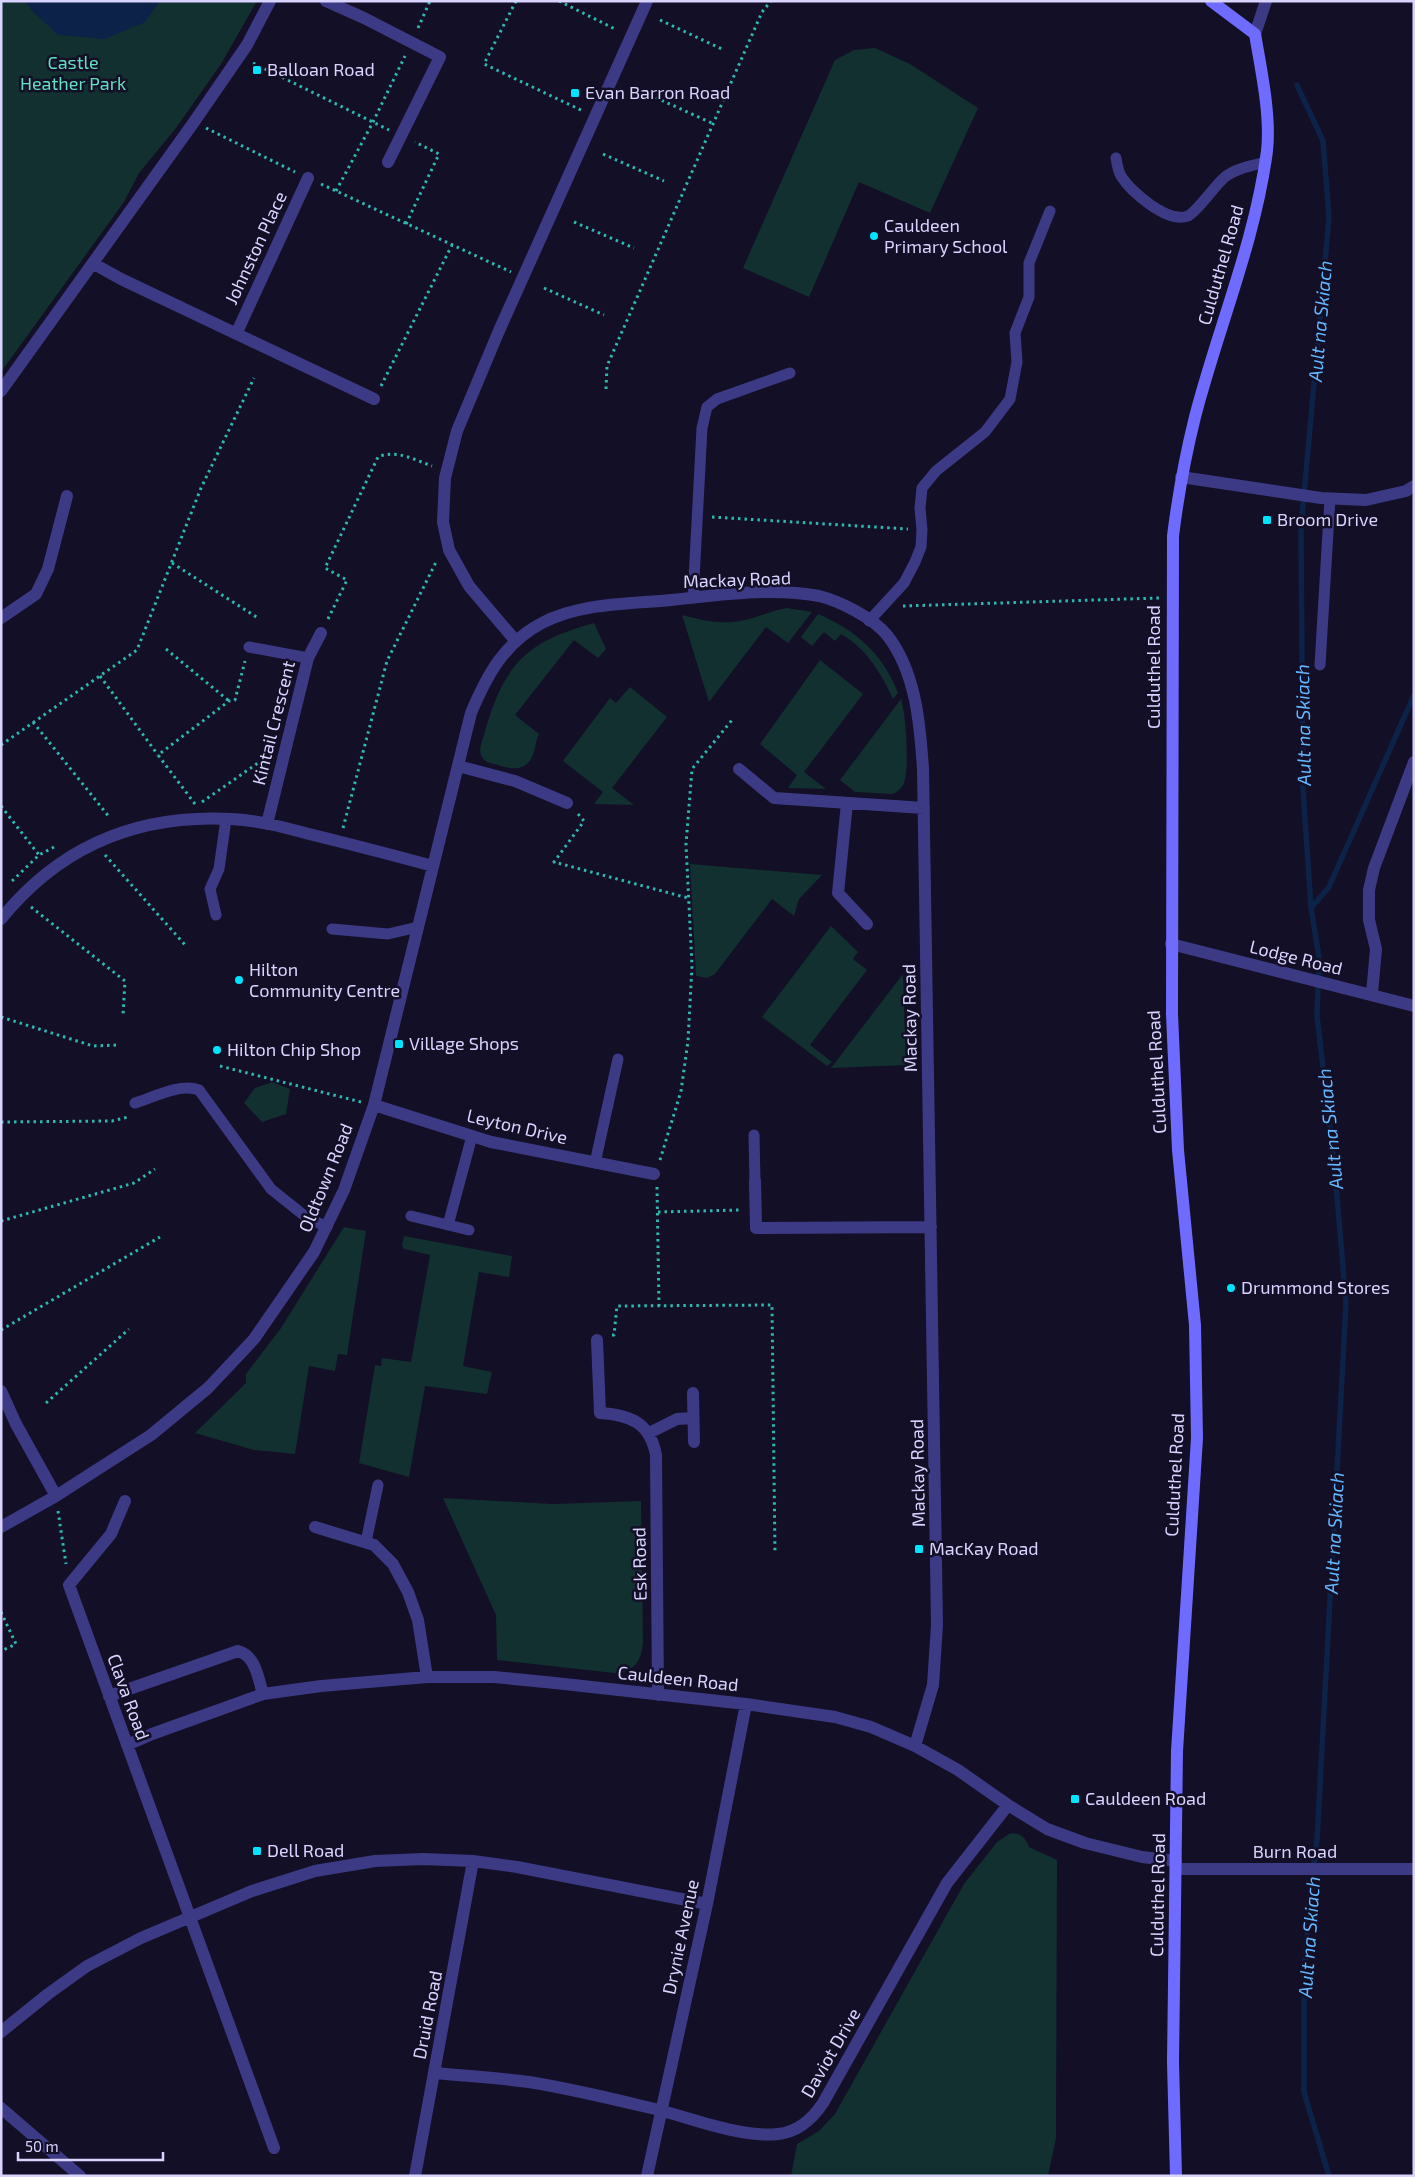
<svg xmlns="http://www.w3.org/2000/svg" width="1415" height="2177" viewBox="0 0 1415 2177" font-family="'Exo 2',sans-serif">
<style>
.green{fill:#12302f}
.water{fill:#0c2248}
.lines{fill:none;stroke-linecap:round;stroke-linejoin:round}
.stream{stroke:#0c2248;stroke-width:5.5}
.path{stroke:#2fb8b0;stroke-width:3;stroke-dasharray:2.5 4;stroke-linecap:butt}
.service{stroke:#3d3a85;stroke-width:11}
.minor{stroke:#3d3a85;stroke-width:12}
.secondary{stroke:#6f6bff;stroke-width:12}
.poi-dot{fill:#00e5ff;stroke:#130f26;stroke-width:2}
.labels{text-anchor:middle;stroke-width:5;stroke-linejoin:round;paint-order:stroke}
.park-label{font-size:18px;fill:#5fe0c0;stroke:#130f26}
.poi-label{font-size:18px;fill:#d9d4ff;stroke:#130f26;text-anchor:start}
.street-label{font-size:18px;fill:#d9d4ff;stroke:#130f26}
.water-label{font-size:19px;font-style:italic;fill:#62b6ff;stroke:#130f26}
</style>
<rect width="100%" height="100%" fill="#130f26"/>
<path class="green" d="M 1,1 L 257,1 L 221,64 L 176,128 L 139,173 L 124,202 L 1,372 Z
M 875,48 L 910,64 L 978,108 L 930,213 L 859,182 L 809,297 L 743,268 L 835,60 L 854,50 Z
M 787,608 L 812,612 L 788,643 L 766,627 L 709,702 L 682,615 C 704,621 723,625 745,620 C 760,617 772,610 787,608 Z
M 818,614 C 856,630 883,654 898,693 L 893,699 C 881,673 866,648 841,634 L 835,641 L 824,632 L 812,646 L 801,637 Z
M 594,623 L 606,649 L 598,658 L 574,640 L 515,715 L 539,734 C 535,742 536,749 532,757 C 523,776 502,766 487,762 C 475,754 482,743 485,731 C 505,663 526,642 594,623 Z
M 820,660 L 863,694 L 804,772 L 826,789 L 788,788 L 797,775 L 760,744 Z
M 630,687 L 667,717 L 612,788 L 634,805 L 594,804 L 603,792 L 563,761 L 610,698 L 616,703 Z
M 901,699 C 906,714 909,763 905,779 C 904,786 899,791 893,794 L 855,792 L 840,780 Z
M 690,864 L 822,875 L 799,899 L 794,916 L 772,899 L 715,974 L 707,978 L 696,976 Z
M 831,926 L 858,952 L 853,959 L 867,970 L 810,1045 L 832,1062 L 827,1066 L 762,1017 Z
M 903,974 L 906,1065 L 831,1068 Z
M 272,1082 L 290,1089 L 286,1114 L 262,1122 L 244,1103 L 255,1088 Z
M 344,1227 L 366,1231 L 347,1355 L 338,1354 L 335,1371 L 309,1366 L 295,1454 L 254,1450 L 195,1433 L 246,1383 L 246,1374 L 281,1328 Z
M 404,1236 L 512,1256 L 509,1277 L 479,1272 L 463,1366 L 492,1372 L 487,1394 L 425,1386 L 409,1477 L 359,1463 L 375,1365 L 381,1366 L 382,1358 L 411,1362 L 430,1255 L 404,1249 L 402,1246 Z
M 443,1498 L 552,1504 L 641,1501 L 643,1642 C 642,1660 634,1673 614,1673 L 497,1660 L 496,1615 Z
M 1009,1834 C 1021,1832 1025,1837 1029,1847 L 1057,1860 L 1056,2138 L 1048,2176 L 791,2176 L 797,2144 L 819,2131 L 835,2114 L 964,1884 L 997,1842 Z"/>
<path class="water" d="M 25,1 L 160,1 L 145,22 L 105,39 L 58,35 L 32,11 Z"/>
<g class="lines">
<path class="stream" d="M 1297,85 L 1323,141 L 1329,217 L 1301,528 L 1303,789 L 1311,908 L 1319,957 L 1317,1016 L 1335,1172 L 1346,1304 L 1317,1840 L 1310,1895 L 1304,1977 L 1304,2092 L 1329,2176
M 1311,908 L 1329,887 L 1414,695"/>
<path class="path" d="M 516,1 L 484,64 L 583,111
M 559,1 L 617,30
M 660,20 L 722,49
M 418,28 L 430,1
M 253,63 L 389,130
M 632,87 L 714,124
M 206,128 L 295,172
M 603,154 L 664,181
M 321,184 L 511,272
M 336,191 L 373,122 L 405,56
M 574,222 L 634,248
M 406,224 L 439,154 L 415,142
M 544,288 L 604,315
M 381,386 L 452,245
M 606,389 L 607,366 L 762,12 L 771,1
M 712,517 L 908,529
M 172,563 L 258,618
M 903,606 L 1159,598
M 328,619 L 347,580 L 325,568 L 378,457 C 396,449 415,460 432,466
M 166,649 L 229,701
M 100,676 L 158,755
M 33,722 L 110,818
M 1,745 L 137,650 L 201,488 L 254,378
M 202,802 L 268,756
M 195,804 L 158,755 L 229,701 L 235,700 L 245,661
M 1,806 L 39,855
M 578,814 L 584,821 L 554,862 L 688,898
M 343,828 L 387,661 L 437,560
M 105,855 L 186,946
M 12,881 L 39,855 L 56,846
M 31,907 L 125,981 L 123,1015
M 1,1017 L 93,1046 L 118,1045
M 220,1066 L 361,1102
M 1,1122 L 112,1121 L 128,1117
M 660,1160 L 681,1091 L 688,1041 L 692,966 L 686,844 L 692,769 L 732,720
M 657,1187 L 659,1306
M 658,1212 L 740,1210
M 1,1221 L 134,1183 L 155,1169
M 1,1330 L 160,1237
M 612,1335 L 614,1335 L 617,1306 L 772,1305 L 775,1554
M 46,1403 L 129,1329
M 58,1511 L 66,1564
M 1,1612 L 16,1644 L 1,1651"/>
<path class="service" d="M 1116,158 C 1117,164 1118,171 1121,176 C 1131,192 1168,224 1188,216 C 1198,211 1215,185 1225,177 C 1236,168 1252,166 1265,162
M 693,598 L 702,428 L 707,407 L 717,399 L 790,373
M 869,621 L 904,583 L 915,562 L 921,547 L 922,530 L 920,508 L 922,488 L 936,471 L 985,432 L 1010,399 L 1017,362 L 1015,333 L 1029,297 L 1029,263 L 1050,211
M 249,647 L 308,658
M 1320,665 L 1330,499
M 216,915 L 210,889 L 219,869 L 226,819
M 332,929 L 388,934 L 418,927
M 135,1103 C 154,1097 180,1083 199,1090 L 271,1189 L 306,1217 L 327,1227
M 754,1135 L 755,1181
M 595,1163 L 618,1059
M 411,1216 L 469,1230
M 448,1225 L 472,1136
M 366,1542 L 378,1485"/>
<path class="minor" d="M 326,1 L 364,18 L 440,57 L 388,162
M 1255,34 L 1266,1
M 94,264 L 121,279 L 374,399
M 237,332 L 308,178
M 1,391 L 194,122 L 247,45 L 270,1
M 1181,477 L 1321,498 L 1366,500 L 1406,491 L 1414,486
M 1,618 L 36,594 L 48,569 L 67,496
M 515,640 L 469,586 L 449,550 L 443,522 L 445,478 L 457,431 L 498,333 L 647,1
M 458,766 L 515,781 L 567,803
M 739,769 L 774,798 L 924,808
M 847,803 L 838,893 L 867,924
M 267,824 L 308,658 L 321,633
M 1,919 C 60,846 138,814 231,819 C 257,820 283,827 309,834 C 350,844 392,855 433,866
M 1171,944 L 1414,1006
M 1372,994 L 1376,949 L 1369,920 L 1369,890 L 1374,868 L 1414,762
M 374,1105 L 491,1142 L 654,1174
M 755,1181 L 756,1228 L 931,1227
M 597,1340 L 600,1413 C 631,1415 650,1423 656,1455 L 658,1695
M 1,1391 L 16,1424 L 56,1496
M 693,1393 L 694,1442
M 649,1433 L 677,1419 L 693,1418
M 125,1501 L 111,1534 L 69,1585 L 274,2148
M 1,1527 L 56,1496 L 151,1435 L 208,1388 L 254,1339 L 314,1252 L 344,1190 L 374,1105 L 471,713 C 487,675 504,643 542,623 C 580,603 629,604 671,600 C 719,595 771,587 819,596 C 840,601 873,618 887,635 C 916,672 920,724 923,769 L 937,1625 L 933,1685 L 915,1746
M 315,1527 L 374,1545 L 393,1564 L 408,1592 L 418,1620 L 427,1677
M 109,1696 L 238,1651 C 256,1656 258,1678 263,1694
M 127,1745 L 152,1734 L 263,1694 L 321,1686 L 427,1677 L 494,1677 L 555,1683 L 746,1704 L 835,1717 L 871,1727 L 915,1746 L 958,1770 L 1008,1805 L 1047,1829 L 1085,1843 L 1142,1857 L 1176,1861
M 1176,1869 L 1414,1869
M 1,2032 L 48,1994 L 87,1966 L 141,1938 L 252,1891 L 315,1871 L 375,1861 L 423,1859 L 473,1861 L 517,1867 L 707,1904
M 435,2073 C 466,2076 498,2078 529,2082 C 573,2089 617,2100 659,2110 C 694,2119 743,2138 778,2134 C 798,2132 813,2118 823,2103 L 947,1883 L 1008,1805
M 1,2108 L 80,2176
M 415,2176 L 473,1861
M 647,2176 L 707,1904 L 746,1704"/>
<path class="secondary" d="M 1176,2176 L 1173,2062 L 1177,1751 L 1197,1438 L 1195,1325 L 1178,1150 L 1172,1014 L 1173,536 C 1178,496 1185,457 1195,417 C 1218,328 1255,242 1267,151 C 1271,115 1261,70 1255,34 L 1211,1"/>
</g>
<g class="poi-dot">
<rect x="252" y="65" width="10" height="10" rx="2.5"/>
<rect x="570" y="88" width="10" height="10" rx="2.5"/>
<circle cx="874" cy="236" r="5"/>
<rect x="1262" y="515" width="10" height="10" rx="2.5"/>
<circle cx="239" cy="980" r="5"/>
<rect x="394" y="1039" width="10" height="10" rx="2.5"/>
<circle cx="217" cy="1050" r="5"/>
<circle cx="1231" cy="1288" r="5"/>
<rect x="914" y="1544" width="10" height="10" rx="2.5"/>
<rect x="1070" y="1794" width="10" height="10" rx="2.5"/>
<rect x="252" y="1846" width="10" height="10" rx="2.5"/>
</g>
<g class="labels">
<g class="park-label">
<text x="73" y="69">Castle<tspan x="73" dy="21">Heather Park</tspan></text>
</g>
<g class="poi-label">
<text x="267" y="76">Balloan Road</text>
<text x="585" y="99">Evan Barron Road</text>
<text x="884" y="232">Cauldeen<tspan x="884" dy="21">Primary School</tspan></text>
<text x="1277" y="526">Broom Drive</text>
<text x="249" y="976">Hilton<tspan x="249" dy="21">Community Centre</tspan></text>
<text x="409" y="1050">Village Shops</text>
<text x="227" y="1056">Hilton Chip Shop</text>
<text x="1241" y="1294">Drummond Stores</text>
<text x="929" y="1555">MacKay Road</text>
<text x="1085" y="1805">Cauldeen Road</text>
<text x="267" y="1857">Dell Road</text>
</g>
<g class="street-label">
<text transform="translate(256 248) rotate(-65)" y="6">Johnston Place</text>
<text transform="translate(1221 265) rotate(-74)" y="6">Culduthel Road</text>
<text transform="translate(737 580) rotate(-2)" y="6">Mackay Road</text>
<text transform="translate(1154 667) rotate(-90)" y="6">Culduthel Road</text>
<text transform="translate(274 723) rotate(-76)" y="6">Kintail Crescent</text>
<text transform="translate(1296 958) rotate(14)" y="6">Lodge Road</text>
<text transform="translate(910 1018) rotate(-91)" y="6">Mackay Road</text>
<text transform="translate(1157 1072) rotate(-93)" y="6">Culduthel Road</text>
<text transform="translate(517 1127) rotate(13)" y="6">Leyton Drive</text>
<text transform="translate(326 1178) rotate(-68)" y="6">Oldtown Road</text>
<text transform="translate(918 1473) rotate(-91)" y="6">Mackay Road</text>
<text transform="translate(1175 1475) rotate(-87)" y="6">Culduthel Road</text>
<text transform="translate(640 1564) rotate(-91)" y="6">Esk Road</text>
<text transform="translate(678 1679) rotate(6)" y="6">Cauldeen Road</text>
<text transform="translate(128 1697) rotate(70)" y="6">Clava Road</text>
<text x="1295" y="1858">Burn Road</text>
<text transform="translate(1158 1895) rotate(-89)" y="6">Culduthel Road</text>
<text transform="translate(681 1937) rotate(-78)" y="6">Drynie Avenue</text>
<text transform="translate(428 2015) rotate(-79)" y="6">Druid Road</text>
<text transform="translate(831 2053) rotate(-60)" y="6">Daviot Drive</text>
</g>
<g class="water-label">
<text transform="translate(1320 321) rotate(-85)" y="7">Ault na Skiach</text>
<text transform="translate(1303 725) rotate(-91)" y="7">Ault na Skiach</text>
<text transform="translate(1330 1129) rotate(-96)" y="7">Ault na Skiach</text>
<text transform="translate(1334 1533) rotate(-87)" y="7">Ault na Skiach</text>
<text transform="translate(1309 1937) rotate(-86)" y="7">Ault na Skiach</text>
</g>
</g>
<rect width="1415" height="2177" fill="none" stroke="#d9d4ff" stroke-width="5"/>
<path d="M18 2152v8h145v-8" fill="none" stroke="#d9d4ff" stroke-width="2.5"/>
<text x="25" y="2152" font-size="15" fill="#d9d4ff" stroke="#130f26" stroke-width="4" paint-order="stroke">50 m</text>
</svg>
